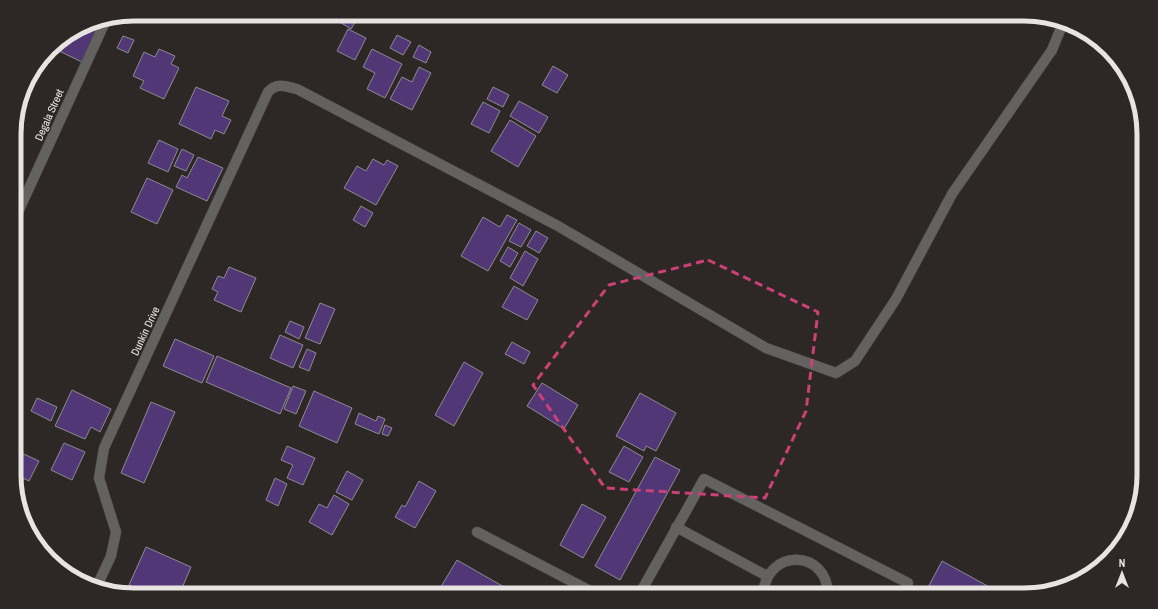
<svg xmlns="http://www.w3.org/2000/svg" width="1158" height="609" viewBox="0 0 1158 609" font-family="'Archivo Narrow',sans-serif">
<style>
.building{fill:#523776;stroke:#8d8b91}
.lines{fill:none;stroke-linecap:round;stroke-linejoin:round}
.minor-casing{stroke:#4b4643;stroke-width:11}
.minor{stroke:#636260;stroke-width:10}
.marked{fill:none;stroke:#c94176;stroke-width:3;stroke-dasharray:8 5;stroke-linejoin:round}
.labels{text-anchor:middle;stroke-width:3;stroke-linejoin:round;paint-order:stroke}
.street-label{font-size:11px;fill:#e7e4e2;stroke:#2d2825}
.rim{fill:none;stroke:#e7e4e2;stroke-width:5}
</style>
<rect width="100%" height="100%" fill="#2d2825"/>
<path class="building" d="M 342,14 L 360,14 L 351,29 L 338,21 Z
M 93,22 L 99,26 L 82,62 L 57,50 L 62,40 Z
M 348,29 L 366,38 L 355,60 L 337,51 Z
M 397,35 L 411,42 L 403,55 L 390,48 Z
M 123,36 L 134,40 L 128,53 L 117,48 Z
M 419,45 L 431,52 L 426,63 L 413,57 Z
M 159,49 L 175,56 L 171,64 L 179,68 L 164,99 L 140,88 L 144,81 L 133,76 L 144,52 L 155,57 Z
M 372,49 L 402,64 L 385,98 L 367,89 L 375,73 L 363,67 Z
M 553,66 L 568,75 L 557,93 L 542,85 Z
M 419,67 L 431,73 L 412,110 L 390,99 L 402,77 L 412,82 Z
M 196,87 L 229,101 L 222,116 L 231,120 L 224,134 L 215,130 L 211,139 L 179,124 Z
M 493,87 L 509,95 L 503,107 L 487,99 Z
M 519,101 L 548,117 L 539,133 L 510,116 Z
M 483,102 L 500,111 L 489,133 L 471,124 Z
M 510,120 L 536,136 L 518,167 L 491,151 Z
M 159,140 L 178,149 L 168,172 L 148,163 Z
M 182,149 L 194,155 L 186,171 L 174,166 Z
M 198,157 L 223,168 L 207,201 L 176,187 L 182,175 L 187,178 Z
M 373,159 L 384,165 L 387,160 L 398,166 L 376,205 L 344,188 L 357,166 L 366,171 Z
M 147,178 L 173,190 L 157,224 L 131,212 Z
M 361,206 L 373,213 L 365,227 L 353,220 Z
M 507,215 L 517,220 L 488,271 L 461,256 L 483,217 L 500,227 Z
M 519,223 L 531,230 L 521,247 L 509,241 Z
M 536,231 L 548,238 L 539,253 L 527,246 Z
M 508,247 L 518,253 L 510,267 L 500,261 Z
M 525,251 L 538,259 L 523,286 L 510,278 Z
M 229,267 L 256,278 L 241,312 L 214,300 L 218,292 L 212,289 L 218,276 L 224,278 Z
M 514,286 L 538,300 L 527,320 L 502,307 Z
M 320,303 L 335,309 L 320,344 L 305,338 Z
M 290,321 L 304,327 L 299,339 L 285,332 Z
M 280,335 L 303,345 L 293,368 L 270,358 Z
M 175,339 L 214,356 L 202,383 L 163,366 Z
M 512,342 L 530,352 L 524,364 L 505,354 Z
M 307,349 L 316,353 L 309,371 L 299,367 Z
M 217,356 L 291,388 L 280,414 L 206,382 Z
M 464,362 L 483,373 L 454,426 L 435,415 Z
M 542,383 L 578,405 L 564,429 L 527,406 Z
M 293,386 L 306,391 L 296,414 L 284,409 Z
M 72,390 L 111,409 L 100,432 L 91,427 L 85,439 L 55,426 Z
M 314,391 L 352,408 L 337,443 L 299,426 Z
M 640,393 L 676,413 L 656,451 L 646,446 L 644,451 L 616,436 Z
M 37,398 L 57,407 L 51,421 L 31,411 Z
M 151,402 L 175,412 L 144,483 L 121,473 Z
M 359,413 L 376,421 L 378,416 L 385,419 L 379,434 L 355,424 Z
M 385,425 L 392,428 L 388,436 L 382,434 Z
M 64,443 L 85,452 L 72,480 L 51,470 Z
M 287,446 L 315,458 L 303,485 L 287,478 L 293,465 L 281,460 Z
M 624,446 L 643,457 L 629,482 L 609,472 Z
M 15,450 L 39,461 L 29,481 L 15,474 Z
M 655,457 L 680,470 L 620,580 L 595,566 Z
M 347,471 L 363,480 L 352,500 L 336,492 Z
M 275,478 L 287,484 L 278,506 L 266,500 Z
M 419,481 L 436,491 L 415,528 L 395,517 L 402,505 L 405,507 Z
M 334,495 L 349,504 L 332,535 L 309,522 L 319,504 L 327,508 Z
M 582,504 L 606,517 L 583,558 L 560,545 Z
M 146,547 L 191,567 L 179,595 L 152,595 L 129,585 Z
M 457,560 L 518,595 L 436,595 Z
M 942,561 L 1004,595 L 924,595 Z"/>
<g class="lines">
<g class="minor-casing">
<path id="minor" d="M 14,221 L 106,20
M 676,527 L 767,576
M 477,532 L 598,595
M 97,586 L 111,556 L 116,532 L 99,478 L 104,448 L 268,92 C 277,82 285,86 297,89 L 558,226 L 766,348 L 836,373 L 855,361 L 896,299 L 952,194 L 1052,50 L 1063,23
M 639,595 L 704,479 L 908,583
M 763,595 C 766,547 828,549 828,595"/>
</g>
<use href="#minor" class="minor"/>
</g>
<path class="marked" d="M 708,260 L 818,312 L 806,411 L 765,498 L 605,488 L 533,385 L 609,285 Z"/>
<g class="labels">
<g class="street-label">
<text transform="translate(49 115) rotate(-66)" y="4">Degala Street</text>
<text transform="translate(145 331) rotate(-65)" y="4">Dunkin Drive</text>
</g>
</g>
<path d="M0 0H1158V609H0ZM134 21H1024A113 113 0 0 1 1137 134V475A113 113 0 0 1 1024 588H134A113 113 0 0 1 21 475V134A113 113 0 0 1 134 21Z" fill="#2d2825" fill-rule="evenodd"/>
<path class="rim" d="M134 21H1024A113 113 0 0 1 1137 134V475A113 113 0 0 1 1024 588H134A113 113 0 0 1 21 475V134A113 113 0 0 1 134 21Z"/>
<g transform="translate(1122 573)" stroke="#2d2825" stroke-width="3" paint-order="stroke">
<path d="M0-3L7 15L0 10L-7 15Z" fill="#e7e4e2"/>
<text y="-6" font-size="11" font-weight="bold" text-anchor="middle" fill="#e7e4e2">N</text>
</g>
</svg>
